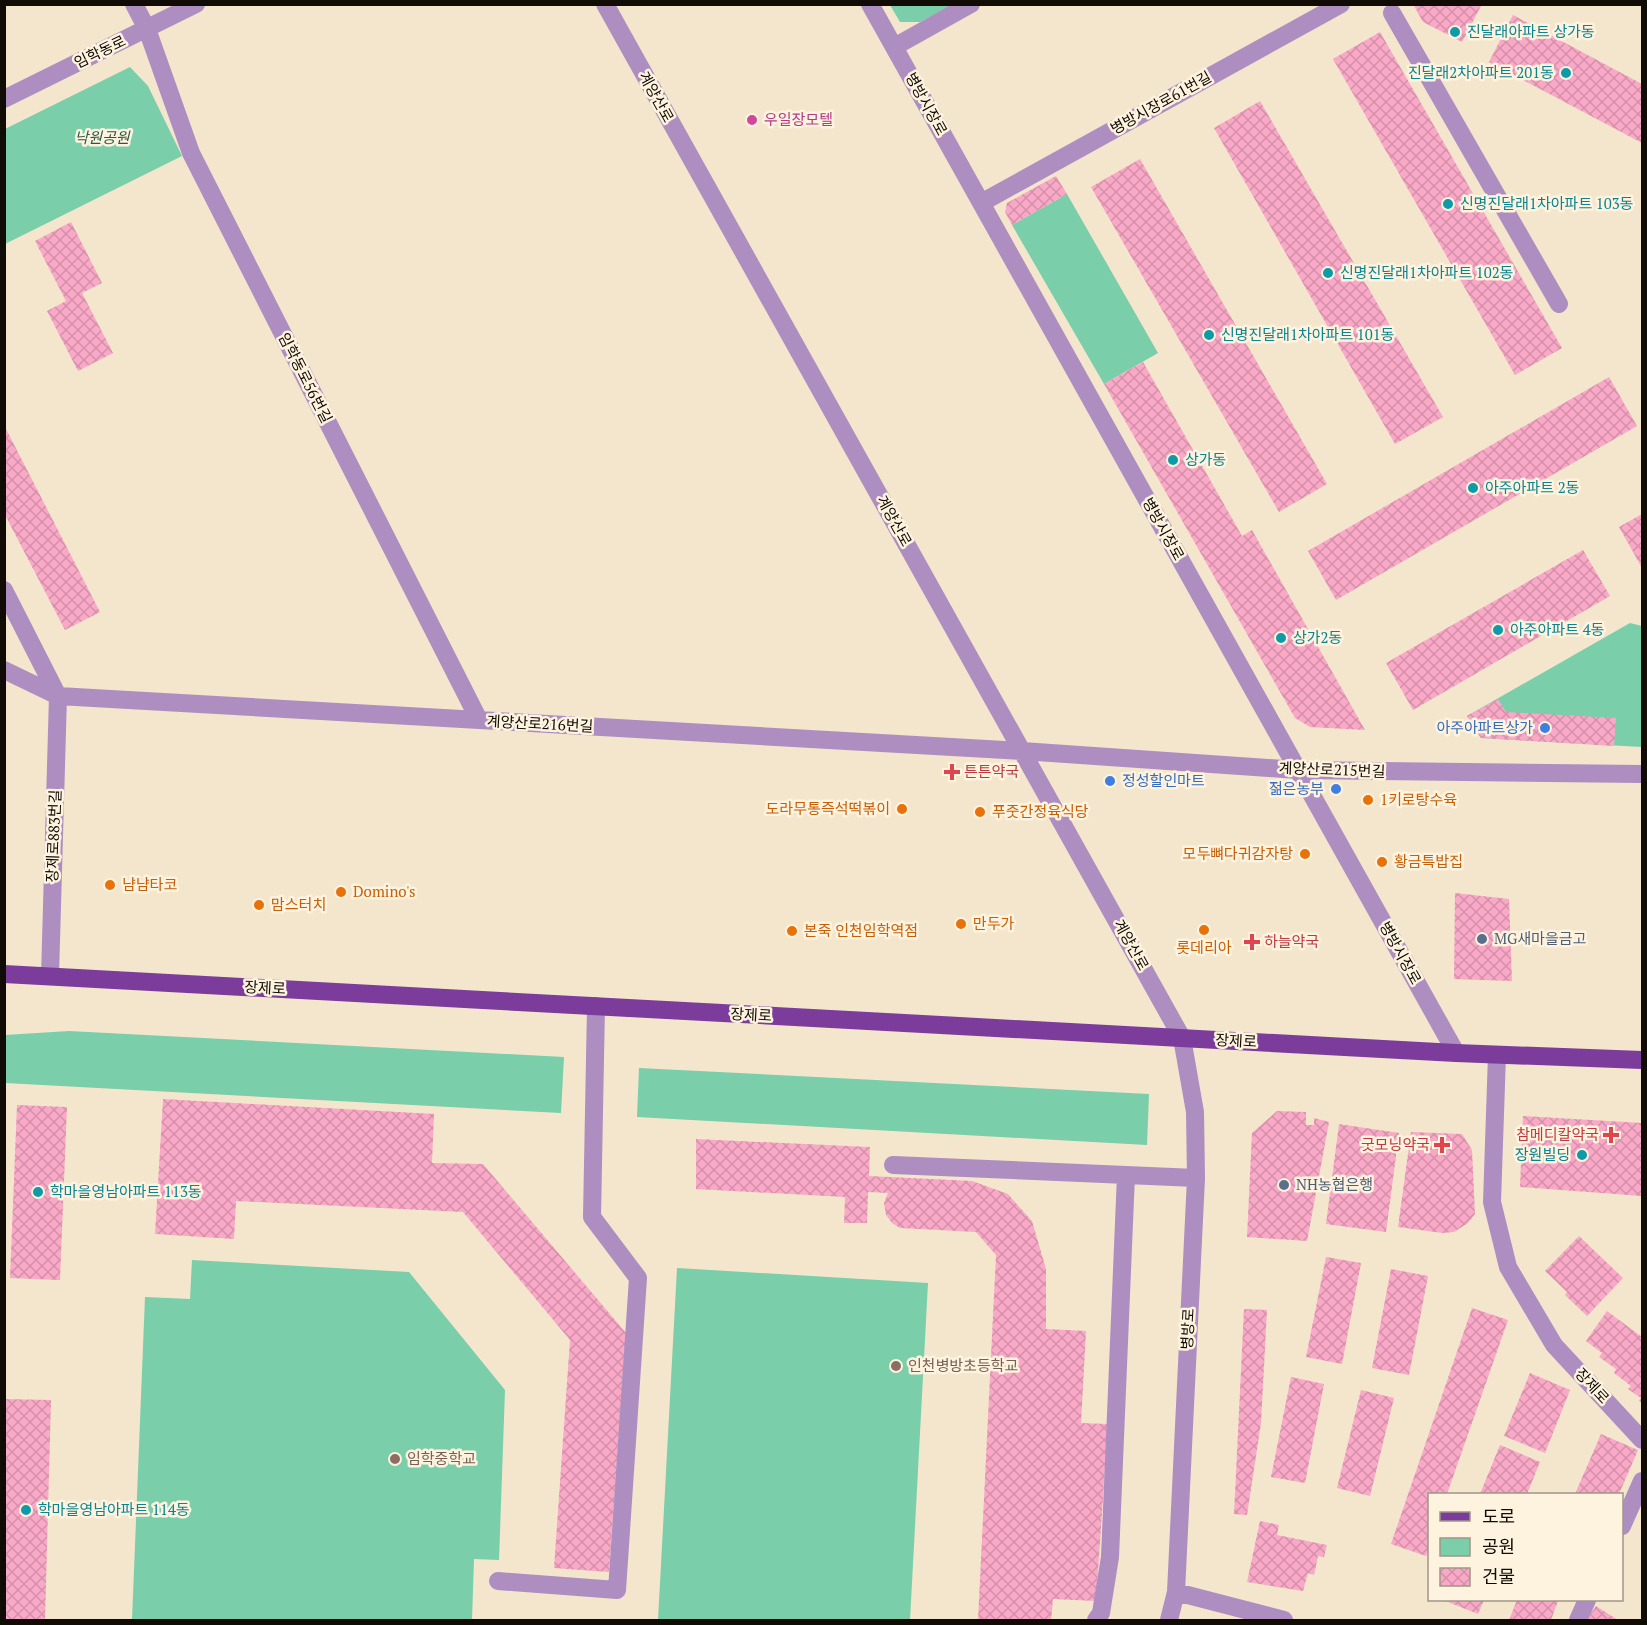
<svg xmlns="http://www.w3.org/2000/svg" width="1647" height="1625" viewBox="0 0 1647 1625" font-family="'PT Serif','Noto Sans KR',serif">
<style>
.green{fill:#7acea9}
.building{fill:url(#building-cross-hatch)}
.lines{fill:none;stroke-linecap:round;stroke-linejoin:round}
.minor{stroke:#ae8dc1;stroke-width:18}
.major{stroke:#7c3c9c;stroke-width:18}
.culture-dot{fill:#0f9aa8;stroke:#fef3df;stroke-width:2}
.hotel-dot{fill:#d1479c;stroke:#fef3df;stroke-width:2}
.shop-dot{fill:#3f7fe0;stroke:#fef3df;stroke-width:2}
.health-dot{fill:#e0444e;stroke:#fef3df;stroke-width:2}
.food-dot{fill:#e8710a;stroke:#fef3df;stroke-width:2}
.service-dot{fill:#5c6f8a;stroke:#fef3df;stroke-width:2}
.education-dot{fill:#8d6e63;stroke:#fef3df;stroke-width:2}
.labels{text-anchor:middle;stroke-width:5;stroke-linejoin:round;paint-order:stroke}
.culture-label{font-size:15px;fill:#0d838f;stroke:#fef3df;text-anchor:start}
.street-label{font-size:15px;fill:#100c05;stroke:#fef3df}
.hotel-label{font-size:15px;fill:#b23c85;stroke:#fef3df;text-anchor:start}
.park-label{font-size:15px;font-style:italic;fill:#2a5945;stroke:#fef3df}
.shop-label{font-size:15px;fill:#366cbe;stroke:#fef3df;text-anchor:end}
.health-label{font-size:15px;fill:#be3a42;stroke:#fef3df;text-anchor:start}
.food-label{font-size:15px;fill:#c56008;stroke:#fef3df;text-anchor:start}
.service-label{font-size:15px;fill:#4e5e75;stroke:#fef3df;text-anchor:start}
.education-label{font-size:15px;fill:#785e54;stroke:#fef3df;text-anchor:start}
</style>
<defs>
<pattern id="building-cross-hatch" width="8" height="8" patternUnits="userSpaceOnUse" patternTransform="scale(1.5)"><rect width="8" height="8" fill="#f9a9c7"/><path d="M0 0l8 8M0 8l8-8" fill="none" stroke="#d490a9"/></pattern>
</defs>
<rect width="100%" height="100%" fill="#f3e6cd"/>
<path class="green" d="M 890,5 L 953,5 L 920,22 L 900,22 Z
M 130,67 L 148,86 L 182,156 L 5,244 L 5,129 Z
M 1067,194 L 1158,353 L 1104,384 L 1012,225 Z
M 1630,623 L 1642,626 L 1642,747 L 1481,738 L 1467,716 Z
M 69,1031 L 564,1057 L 561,1113 L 5,1083 L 5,1035 Z
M 639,1068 L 1149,1094 L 1147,1145 L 637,1117 Z
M 192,1260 L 409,1272 L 505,1390 L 499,1560 L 474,1559 L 472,1620 L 132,1620 L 145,1297 L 190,1299 Z
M 677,1268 L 928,1283 L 910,1620 L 658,1620 Z"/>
<path class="building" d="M 1413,4 L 1482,4 L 1462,42 L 1423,22 Z
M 1513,15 L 1642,84 L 1642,143 L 1489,62 Z
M 1380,32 L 1562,348 L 1515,375 L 1333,59 Z
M 1260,101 L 1443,417 L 1395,444 L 1214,128 Z
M 1140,159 L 1327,484 L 1279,512 L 1091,187 Z
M 1056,176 L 1067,194 L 1012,225 L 1005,212 L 1007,203 Z
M 71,222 L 102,283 L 82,293 L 113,353 L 78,371 L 47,311 L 66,301 L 35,241 Z
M 1143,362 L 1242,536 L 1252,530 L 1365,730 L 1310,727 L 1295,718 L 1104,384 Z
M 1609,377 L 1637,426 L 1336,600 L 1308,551 Z
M 4,425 L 100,612 L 65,630 L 4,513 Z
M 1642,514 L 1642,568 L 1619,527 Z
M 1583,550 L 1610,596 L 1413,710 L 1386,663 Z
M 1498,699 L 1506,712 L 1616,718 L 1614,746 L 1481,738 L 1467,716 Z
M 1455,893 L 1509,899 L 1512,981 L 1454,979 Z
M 163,1099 L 434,1114 L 432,1163 L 483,1164 L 626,1333 L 609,1572 L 554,1568 L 570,1340 L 463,1212 L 236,1201 L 234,1239 L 155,1234 Z
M 17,1105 L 67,1107 L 60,1280 L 10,1278 Z
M 1277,1111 L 1306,1112 L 1306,1125 L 1314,1125 L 1314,1118 L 1329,1122 L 1307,1241 L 1247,1237 L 1252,1133 Z
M 1523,1116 L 1642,1123 L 1642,1196 L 1520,1187 Z
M 1339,1124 L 1399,1133 L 1386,1232 L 1326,1224 Z
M 1411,1132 L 1462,1134 L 1472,1150 L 1475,1214 L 1468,1223 L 1454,1232 L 1443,1233 L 1398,1227 Z
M 696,1139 L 870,1147 L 869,1176 L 972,1181 L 1008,1194 L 1022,1210 L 1032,1221 L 1046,1269 L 1046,1329 L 1086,1331 L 1081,1423 L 1108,1424 L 1096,1601 L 1053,1599 L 1051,1620 L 978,1620 L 996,1255 L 976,1232 L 900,1228 L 892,1223 L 886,1215 L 884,1203 L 888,1193 L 868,1192 L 867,1223 L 844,1223 L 845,1197 L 696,1189 Z
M 1579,1236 L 1623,1278 L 1587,1316 L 1565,1295 L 1567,1292 L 1545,1271 Z
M 1326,1257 L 1361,1263 L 1342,1364 L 1306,1357 Z
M 1391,1269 L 1428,1276 L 1409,1375 L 1372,1368 Z
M 1472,1308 L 1508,1320 L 1447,1494 L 1430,1494 L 1430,1546 L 1426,1556 L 1391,1544 Z
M 1244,1309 L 1267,1310 L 1261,1423 L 1247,1515 L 1234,1514 Z
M 1607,1311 L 1642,1337 L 1642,1403 L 1639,1401 L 1641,1398 L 1628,1389 L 1631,1386 L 1614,1373 L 1616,1369 L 1599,1357 L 1602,1353 L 1586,1341 Z
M 1530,1373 L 1570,1390 L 1545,1453 L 1504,1436 Z
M 1291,1377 L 1324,1384 L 1305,1483 L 1271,1477 Z
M 1361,1390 L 1394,1398 L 1370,1496 L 1337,1488 Z
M 4,1399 L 51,1400 L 45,1620 L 4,1620 Z
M 1601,1434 L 1638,1450 L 1619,1494 L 1575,1494 Z
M 1500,1445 L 1540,1462 L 1527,1494 L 1480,1494 Z
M 1260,1521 L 1279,1525 L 1277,1535 L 1327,1545 L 1324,1557 L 1318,1556 L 1314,1575 L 1308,1573 L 1303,1591 L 1247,1582 Z
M 1443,1600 L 1484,1600 L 1478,1614 Z
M 1517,1600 L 1554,1600 L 1558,1601 L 1551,1620 L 1509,1620 Z
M 1596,1606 L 1618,1620 L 1586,1620 Z"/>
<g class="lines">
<path class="minor" d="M 134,4 L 147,29 L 191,153 L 479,720
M 605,4 L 1182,1038 L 1195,1112 L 1196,1178 L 1176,1592 L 1169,1620
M 870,4 L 1456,1053
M 1392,13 L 1559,304
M 894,47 L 971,4
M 4,99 L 196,4
M 981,203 L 1341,4
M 4,590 L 58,696 L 50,976
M 4,670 L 58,696 L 1022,751 L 1298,770 L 1642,774
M 1497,1055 L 1492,1202 L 1508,1267 L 1554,1345 L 1642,1440
M 893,1165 L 1196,1178
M 1622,1526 L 1642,1481
M 498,1581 L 617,1590 L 638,1278 L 592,1217 L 596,1006
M 1176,1592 L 1284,1620
M 1096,1620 L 1101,1613 L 1110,1557 L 1126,1175
M 1578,1620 L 1587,1600"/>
<path class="major" d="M 4,974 L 1456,1053 L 1642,1060"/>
</g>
<g class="culture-dot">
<circle cx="1455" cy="32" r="6"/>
<circle cx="1566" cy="73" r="6"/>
<circle cx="1448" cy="204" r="6"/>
<circle cx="1328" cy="273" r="6"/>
<circle cx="1209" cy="335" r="6"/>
<circle cx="1173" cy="460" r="6"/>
<circle cx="1473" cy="488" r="6"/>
<circle cx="1498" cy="630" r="6"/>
<circle cx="1281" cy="638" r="6"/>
<circle cx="1582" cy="1155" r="6"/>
<circle cx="38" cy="1192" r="6"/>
<circle cx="26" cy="1510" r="6"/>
</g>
<circle class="hotel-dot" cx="752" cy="120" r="6"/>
<g class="shop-dot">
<circle cx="1545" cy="728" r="6"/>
<circle cx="1110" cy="781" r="6"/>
<circle cx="1336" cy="789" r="6"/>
</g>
<g class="health-dot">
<path d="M949 763h6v6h6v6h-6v6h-6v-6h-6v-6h6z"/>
<path d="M1249 933h6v6h6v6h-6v6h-6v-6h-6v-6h6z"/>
<path d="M1608 1126h6v6h6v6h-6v6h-6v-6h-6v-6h6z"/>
<path d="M1439 1136h6v6h6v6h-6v6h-6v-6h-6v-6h6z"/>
</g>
<g class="food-dot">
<circle cx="1368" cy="800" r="6"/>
<circle cx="902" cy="809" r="6"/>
<circle cx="980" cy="812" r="6"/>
<circle cx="1305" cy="854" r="6"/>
<circle cx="1382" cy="862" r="6"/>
<circle cx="110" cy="885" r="6"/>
<circle cx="341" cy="892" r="6"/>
<circle cx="259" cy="905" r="6"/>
<circle cx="961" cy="924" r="6"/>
<circle cx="1204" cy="930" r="6"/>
<circle cx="792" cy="931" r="6"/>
</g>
<g class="service-dot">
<circle cx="1482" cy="939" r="6"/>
<circle cx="1284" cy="1185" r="6"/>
</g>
<g class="education-dot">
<circle cx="896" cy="1366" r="6"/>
<circle cx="395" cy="1459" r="6"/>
</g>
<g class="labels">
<g class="culture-label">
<text x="1467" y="37">진달래아파트 상가동</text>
<text x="1554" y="78" text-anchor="end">진달래2차아파트 201동</text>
<text x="1460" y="209">신명진달래1차아파트 103동</text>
<text x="1340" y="278">신명진달래1차아파트 102동</text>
<text x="1221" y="340">신명진달래1차아파트 101동</text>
<text x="1185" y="465">상가동</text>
<text x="1485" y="493">아주아파트 2동</text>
<text x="1510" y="635">아주아파트 4동</text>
<text x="1293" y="643">상가2동</text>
<text x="1570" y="1160" text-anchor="end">장원빌딩</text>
<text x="50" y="1197">학마을영남아파트 113동</text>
<text x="38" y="1515">학마을영남아파트 114동</text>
</g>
<g class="street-label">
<text transform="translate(100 52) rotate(-26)" y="5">임학동로</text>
<text transform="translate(656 97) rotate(61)" y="5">계양산로</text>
<text transform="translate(1161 103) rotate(-29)" y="5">병방시장로61번길</text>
<text transform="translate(926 104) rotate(61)" y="5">병방시장로</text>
<text transform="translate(305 378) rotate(63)" y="5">임학동로56번길</text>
<text transform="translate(894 521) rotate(61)" y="5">계양산로</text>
<text transform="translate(1163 529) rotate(61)" y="5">병방시장로</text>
<text transform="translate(540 724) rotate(3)" y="5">계양산로216번길</text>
<text transform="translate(1332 770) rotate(2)" y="5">계양산로215번길</text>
<text transform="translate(54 836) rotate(-88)" y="5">장제로883번길</text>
<text transform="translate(1131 945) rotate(61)" y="5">계양산로</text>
<text transform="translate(1400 953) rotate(61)" y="5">병방시장로</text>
<text transform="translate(265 988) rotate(3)" y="5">장제로</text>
<text transform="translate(751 1015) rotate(3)" y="5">장제로</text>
<text transform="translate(1236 1041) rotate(3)" y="5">장제로</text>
<text transform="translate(1188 1329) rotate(-87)" y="5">병방로</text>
<text transform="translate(1592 1386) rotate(47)" y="5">장제로</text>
</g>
<g class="hotel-label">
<text x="764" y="125">우일장모텔</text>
</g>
<g class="park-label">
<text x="102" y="143">낙원공원</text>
</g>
<g class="shop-label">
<text x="1533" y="733">아주아파트상가</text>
<text x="1122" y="786" text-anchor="start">정성할인마트</text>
<text x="1324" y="794">젊은농부</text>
</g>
<g class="health-label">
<text x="964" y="777">튼튼약국</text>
<text x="1264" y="947">하늘약국</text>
<text x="1599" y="1140" text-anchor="end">참메디칼약국</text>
<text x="1430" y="1150" text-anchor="end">굿모닝약국</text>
</g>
<g class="food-label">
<text x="1380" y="805">1키로탕수육</text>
<text x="890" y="814" text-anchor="end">도라무통즉석떡볶이</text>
<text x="992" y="817">푸줏간정육식당</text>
<text x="1293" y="859" text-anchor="end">모두뼈다귀감자탕</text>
<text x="1394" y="867">황금특밥집</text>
<text x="122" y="890">냠냠타코</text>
<text x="353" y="897">Domino's</text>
<text x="271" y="910">맘스터치</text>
<text x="973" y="929">만두가</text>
<text x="804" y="936">본죽 인천임학역점</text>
<text x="1204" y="953" text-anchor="middle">롯데리아</text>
</g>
<g class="service-label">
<text x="1494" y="944">MG새마을금고</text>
<text x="1296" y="1190">NH농협은행</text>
</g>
<g class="education-label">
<text x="908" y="1371">인천병방초등학교</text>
<text x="407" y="1464">임학중학교</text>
</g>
</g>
<rect width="1647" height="1625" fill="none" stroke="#100c05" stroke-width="12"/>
<rect x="1428" y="1493" width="195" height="108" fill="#fef3df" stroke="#9f9788" stroke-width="1.5"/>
<rect x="1440" y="1512" width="30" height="9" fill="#7c3c9c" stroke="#9f9788" stroke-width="1.5"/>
<text x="1482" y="1523" font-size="18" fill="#100c05">도로</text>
<rect x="1440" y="1538" width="30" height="18" fill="#7acea9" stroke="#9f9788" stroke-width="1.5"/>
<text x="1482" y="1553" font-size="18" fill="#100c05">공원</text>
<rect x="1440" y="1568" width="30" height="18" fill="url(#building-cross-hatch)" stroke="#9f9788" stroke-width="1.5"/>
<text x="1482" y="1583" font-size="18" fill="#100c05">건물</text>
</svg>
